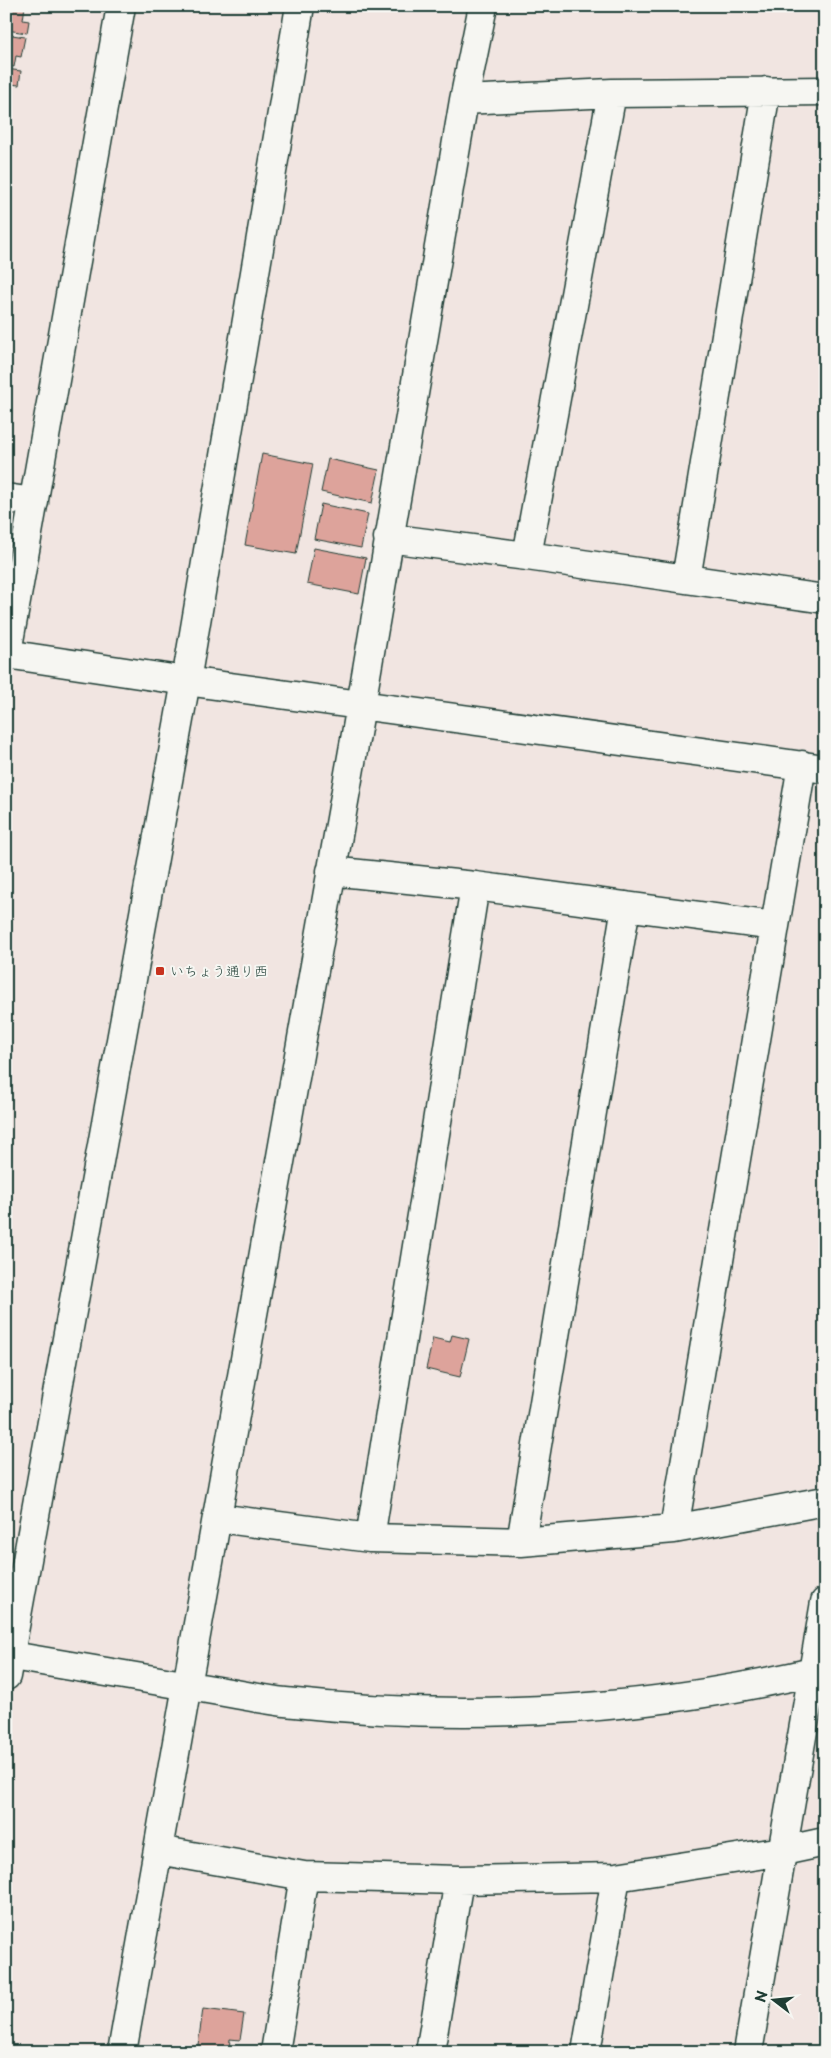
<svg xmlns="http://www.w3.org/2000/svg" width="831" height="2058" viewBox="0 0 831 2058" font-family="'Playpen Sans','Klee One',sans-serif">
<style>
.building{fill:#dda39b;stroke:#1f3d34}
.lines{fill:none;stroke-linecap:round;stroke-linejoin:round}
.street-casing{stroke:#1f3d34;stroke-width:31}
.secondary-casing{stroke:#1f3d34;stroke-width:31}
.street{stroke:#f6f6f2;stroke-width:28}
.secondary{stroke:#f6f6f2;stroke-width:28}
.poi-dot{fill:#c8321e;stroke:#f6f6f2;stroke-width:2}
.labels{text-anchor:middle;stroke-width:4;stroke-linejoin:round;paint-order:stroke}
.poi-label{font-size:14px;fill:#1f3d34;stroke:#f6f6f2;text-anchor:start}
</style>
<rect width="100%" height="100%" fill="#f1e5e1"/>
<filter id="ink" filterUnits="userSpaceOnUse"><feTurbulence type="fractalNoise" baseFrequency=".02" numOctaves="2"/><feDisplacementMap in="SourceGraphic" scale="10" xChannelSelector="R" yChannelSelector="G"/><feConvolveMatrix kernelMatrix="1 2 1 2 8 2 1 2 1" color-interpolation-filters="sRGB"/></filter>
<g filter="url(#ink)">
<path class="building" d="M 6,6 L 25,6 L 23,20 L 29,21 L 27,33 L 6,30 Z
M 6,34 L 25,37 L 21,57 L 16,56 L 14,67 L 6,65 Z
M 6,69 L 21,71 L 19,85 L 10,84 L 7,102 Z
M 262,454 L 313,464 L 296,554 L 245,545 Z
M 328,459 L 379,470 L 372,503 L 321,492 Z
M 321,504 L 368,514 L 361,548 L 314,539 Z
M 314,548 L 366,558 L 359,594 L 307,584 Z
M 452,1335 L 469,1339 L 460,1377 L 426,1369 L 433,1338 L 450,1342 Z
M 203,2009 L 244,2014 L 240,2040 L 230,2039 L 229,2052 L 197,2052 Z"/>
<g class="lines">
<g class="street-casing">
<path id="street" d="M 464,100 L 612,93 L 825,91
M 6,498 L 34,502
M 388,538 L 527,556 L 825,599
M 527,556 L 612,93
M 686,579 L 766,91
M 6,654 L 186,681 L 825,769
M 6,658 L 121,6
M 331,871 L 475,886 L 775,926
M 218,1518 L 370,1538 L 521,1542 L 674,1529 L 825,1501
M 674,1529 L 802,765
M 370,1538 L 475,886
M 521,1542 L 626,906
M 158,1850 L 304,1876 L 459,1880 L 616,1877 L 783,1851 L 825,1842
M 122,2052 L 356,734 L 464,100 L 483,6
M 275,2052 L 304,1876
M 430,2052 L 459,1880
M 586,2052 L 616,1877
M 748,2052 L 825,1602"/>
</g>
<g class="secondary-casing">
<path id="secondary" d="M 6,1655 C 73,1666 140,1678 207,1689 C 233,1693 259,1699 285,1702 C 466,1722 647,1712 825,1669
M 6,1676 L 186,681 L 300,6"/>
</g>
<use href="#street" class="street"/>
<use href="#secondary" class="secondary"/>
</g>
</g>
<rect class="poi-dot" x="155" y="966" width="10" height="10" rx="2.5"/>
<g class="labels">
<g class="poi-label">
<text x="170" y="976">いちょう通り西</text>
</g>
</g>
<rect width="831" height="2058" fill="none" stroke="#f6f6f2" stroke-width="25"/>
<rect x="12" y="12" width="806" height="2033" fill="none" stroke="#1f3d34" stroke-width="2" filter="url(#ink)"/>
<g transform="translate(774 2000) rotate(286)" stroke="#f6f6f2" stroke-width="4" paint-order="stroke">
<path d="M0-4L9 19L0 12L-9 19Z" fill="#1f3d34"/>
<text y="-8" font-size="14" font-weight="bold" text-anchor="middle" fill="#1f3d34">N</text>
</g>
</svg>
